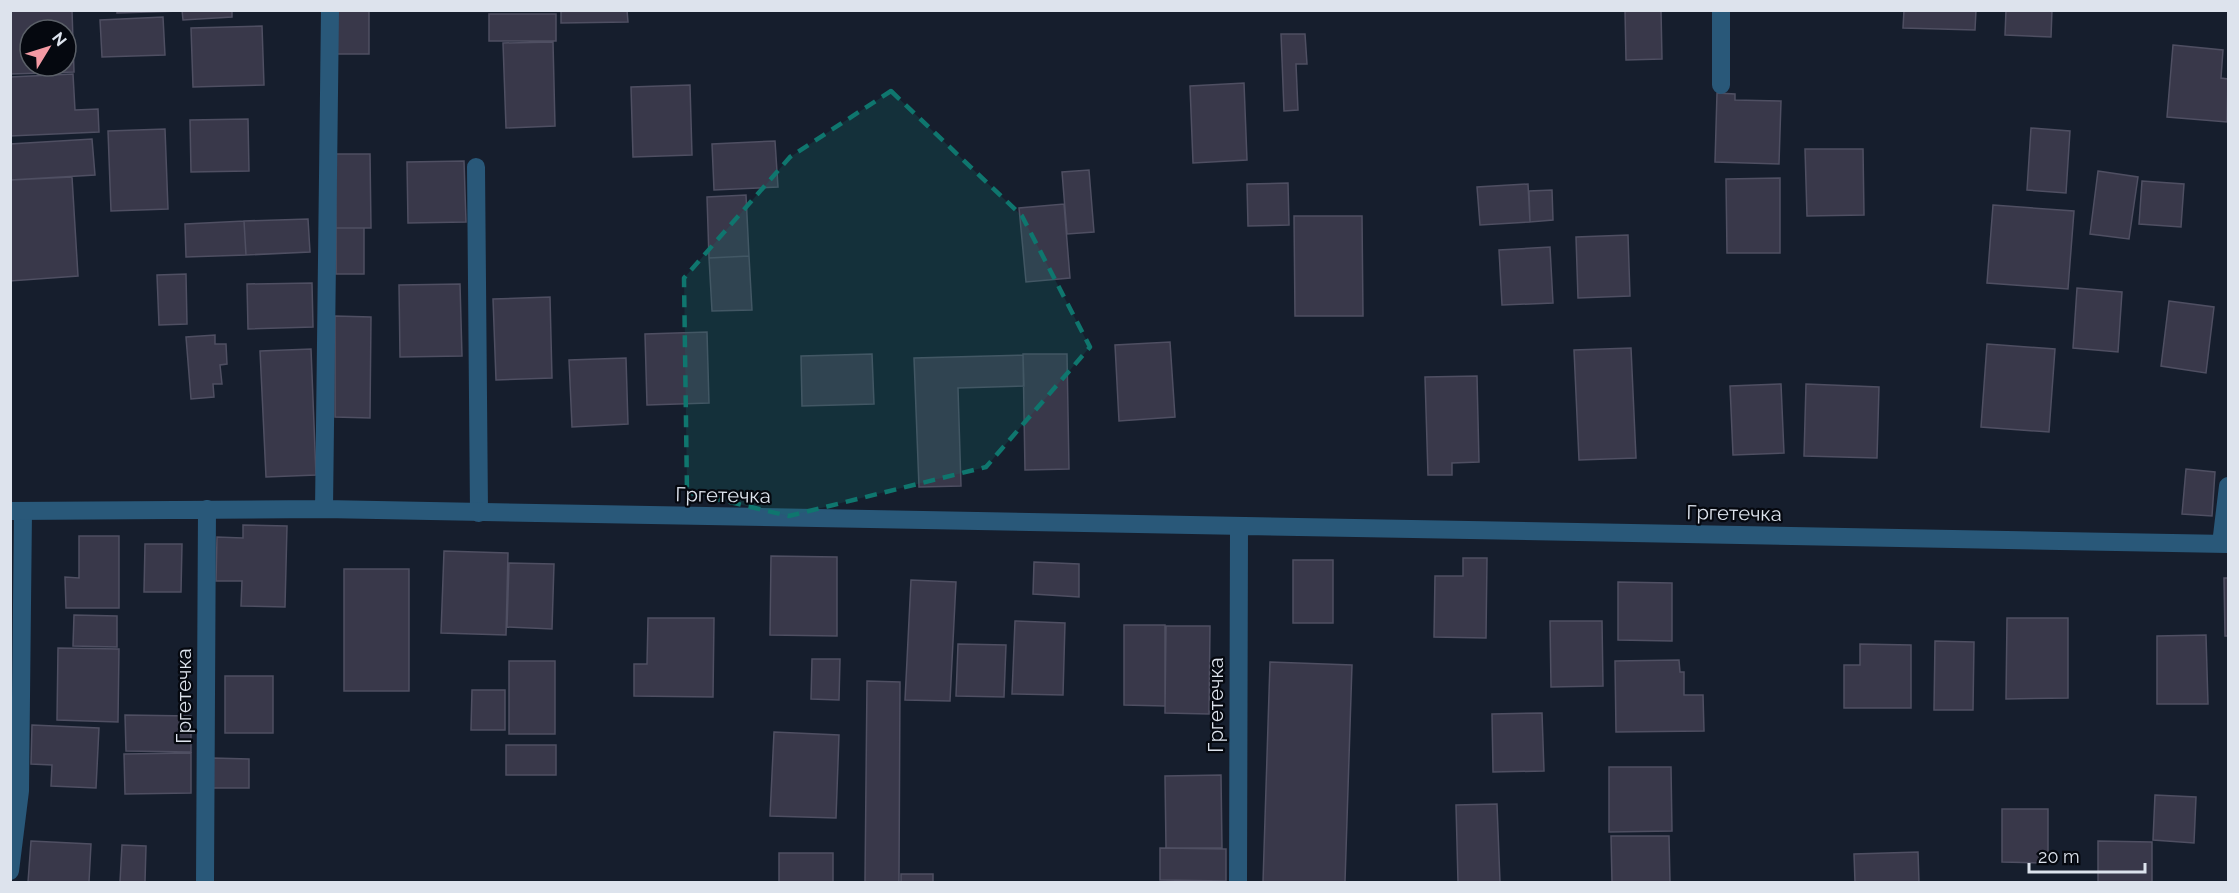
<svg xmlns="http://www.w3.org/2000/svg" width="2239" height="893" viewBox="0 0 2239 893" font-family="Raleway,sans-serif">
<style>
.building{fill:#39384a;stroke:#4f4f62;stroke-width:1.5;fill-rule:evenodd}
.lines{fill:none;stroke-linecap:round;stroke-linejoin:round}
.lane{stroke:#295879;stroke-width:18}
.street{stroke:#295879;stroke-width:18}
.marked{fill:#0f766e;fill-opacity:0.2;stroke:#0f766e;stroke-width:4.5;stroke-dasharray:12 8;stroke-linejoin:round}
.labels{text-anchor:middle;stroke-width:4.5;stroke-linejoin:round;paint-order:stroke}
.street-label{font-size:20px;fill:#dde3ed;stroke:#05080f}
</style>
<rect width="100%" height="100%" fill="#161e2d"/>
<path class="building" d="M 10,10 L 72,10 L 74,72 L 10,74 ZM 30,30 L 66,30 L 66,66 L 30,66 Z
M 117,10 L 180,10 L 180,11 L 117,13 Z
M 182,10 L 232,10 L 232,17 L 183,20 Z
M 336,10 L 369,10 L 369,54 L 336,54 Z
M 561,10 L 627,10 L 628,22 L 561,23 Z
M 1625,10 L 1661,10 L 1662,59 L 1626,60 Z
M 1904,10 L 1976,10 L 1975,30 L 1903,28 Z
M 2006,10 L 2052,10 L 2051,37 L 2005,35 Z
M 489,14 L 556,14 L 556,41 L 489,41 Z
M 163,17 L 165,55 L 102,57 L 100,20 Z
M 262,26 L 264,85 L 193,87 L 191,28 Z
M 1281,34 L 1305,34 L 1307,64 L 1296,64 L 1298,110 L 1284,111 Z
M 553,42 L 555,126 L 506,128 L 503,43 Z
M 2173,45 L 2223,50 L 2221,78 L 2228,79 L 2227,122 L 2167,117 Z
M 73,74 L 75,110 L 98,109 L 99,132 L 10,136 L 10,77 Z
M 1244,83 L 1247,160 L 1193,163 L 1190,86 Z
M 690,85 L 692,155 L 633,157 L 631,87 Z
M 1717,93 L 1735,94 L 1735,100 L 1781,101 L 1779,164 L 1715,162 Z
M 248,119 L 249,171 L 191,172 L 190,120 Z
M 2031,128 L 2070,131 L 2066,193 L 2027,190 Z
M 165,129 L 168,209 L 111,211 L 108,131 Z
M 92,139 L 95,175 L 10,180 L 10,144 Z
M 775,141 L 778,187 L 714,190 L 712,144 Z
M 1805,149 L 1863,149 L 1864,215 L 1807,216 Z
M 335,154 L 370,154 L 371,228 L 336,228 Z
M 464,161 L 466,222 L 408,223 L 407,162 Z
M 1089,170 L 1094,232 L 1067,234 L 1062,172 Z
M 2098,171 L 2138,177 L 2129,239 L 2090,234 Z
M 72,177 L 78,276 L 10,281 L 10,180 Z
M 1780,178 L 1780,253 L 1727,253 L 1726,179 Z
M 2142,181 L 2184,184 L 2181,227 L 2139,224 Z
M 1288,183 L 1289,225 L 1248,226 L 1247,184 Z
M 1528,184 L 1530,222 L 1480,225 L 1477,187 Z
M 1552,190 L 1553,220 L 1530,222 L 1529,191 Z
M 746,195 L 749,256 L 709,258 L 707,197 Z
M 1064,204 L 1070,278 L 1026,282 L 1019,208 Z
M 1993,205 L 2074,211 L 2068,289 L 1987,283 Z
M 1294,216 L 1362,216 L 1363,316 L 1295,316 Z
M 308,219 L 310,252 L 246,255 L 244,221 Z
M 244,221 L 246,255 L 186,257 L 185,224 Z
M 336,228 L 364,228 L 364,274 L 336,274 Z
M 1628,235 L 1630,296 L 1578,298 L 1576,237 Z
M 1550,247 L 1553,303 L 1502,305 L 1499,250 Z
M 749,256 L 752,310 L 712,311 L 709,258 Z
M 186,274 L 187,324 L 159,325 L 157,275 Z
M 312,283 L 313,327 L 248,329 L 247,284 Z
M 460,284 L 462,356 L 400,357 L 399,285 Z
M 2077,288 L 2122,292 L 2118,352 L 2073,348 Z
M 550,297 L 552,378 L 496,380 L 493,299 Z
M 2169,301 L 2214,307 L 2206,373 L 2161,366 Z
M 335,316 L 371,317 L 370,418 L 335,417 Z
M 707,332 L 709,403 L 647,405 L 645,334 Z
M 215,335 L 215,344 L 226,344 L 227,364 L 220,365 L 222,384 L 213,384 L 214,397 L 191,399 L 186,337 Z
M 1170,342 L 1175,417 L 1119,421 L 1115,345 Z
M 1987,344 L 2055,349 L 2049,432 L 1981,427 Z
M 1631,348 L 1636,458 L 1579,460 L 1574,350 Z
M 311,349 L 316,475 L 266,477 L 260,351 Z
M 872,354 L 874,404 L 802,406 L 801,356 Z
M 1023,354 L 1067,354 L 1069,469 L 1025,470 Z
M 1023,355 L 1024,386 L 958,388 L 961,486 L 919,487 L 914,358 Z
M 626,358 L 628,424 L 572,427 L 569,360 Z
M 1477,376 L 1479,462 L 1452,463 L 1452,475 L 1428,475 L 1425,377 Z
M 1781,384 L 1784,453 L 1733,455 L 1730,386 Z
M 1806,384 L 1879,387 L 1877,458 L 1804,456 Z
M 2186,469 L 2215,472 L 2212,516 L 2182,514 Z
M 243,525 L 287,526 L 285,607 L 241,606 L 242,581 L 216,581 L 217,537 L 243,538 Z
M 79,536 L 119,536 L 119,608 L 66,608 L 65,577 L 79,578 Z
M 145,544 L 182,544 L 181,592 L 144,592 Z
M 444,551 L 508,553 L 506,635 L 441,633 Z
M 771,556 L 837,557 L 837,636 L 770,635 Z
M 1463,558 L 1487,558 L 1486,638 L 1434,637 L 1435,576 L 1463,576 Z
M 1293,560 L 1333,560 L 1333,623 L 1293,623 Z
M 1034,562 L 1079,564 L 1079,597 L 1033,594 Z
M 509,563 L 554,564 L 552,629 L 507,627 Z
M 344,569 L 409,569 L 409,691 L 344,691 Z
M 2224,578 L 2228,578 L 2228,636 L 2225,636 Z
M 911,580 L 956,582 L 950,701 L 905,700 Z
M 1618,582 L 1672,583 L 1672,641 L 1618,640 Z
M 74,615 L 117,616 L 117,647 L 73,646 Z
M 648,618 L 714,618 L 713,697 L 634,696 L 634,664 L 647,664 Z
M 2007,618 L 2068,618 L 2068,698 L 2006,699 Z
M 1015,621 L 1065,623 L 1063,695 L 1012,694 Z
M 1550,621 L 1602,621 L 1603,686 L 1551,687 Z
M 1124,625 L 1165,625 L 1165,706 L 1124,705 Z
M 1166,626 L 1210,626 L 1209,714 L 1165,713 Z
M 2206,635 L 2208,704 L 2157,704 L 2157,636 Z
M 1935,641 L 1974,642 L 1973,710 L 1934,710 Z
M 958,644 L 1006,645 L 1004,697 L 956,696 Z
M 1860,644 L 1911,645 L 1911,708 L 1844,708 L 1844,665 L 1860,665 Z
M 58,648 L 119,649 L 118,722 L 57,720 Z
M 812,659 L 840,659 L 839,700 L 811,699 Z
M 1679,660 L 1680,672 L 1684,672 L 1684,695 L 1703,695 L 1704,731 L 1616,732 L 1615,661 Z
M 509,661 L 555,661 L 555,734 L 509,734 Z
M 1270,662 L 1352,665 L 1345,882 L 1263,882 Z
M 225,676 L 273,676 L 273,733 L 225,733 Z
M 867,681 L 900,682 L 899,882 L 865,882 Z
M 472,690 L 505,690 L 505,730 L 471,730 Z
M 1542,713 L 1544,771 L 1493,772 L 1492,714 Z
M 125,715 L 191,716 L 191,752 L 126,751 Z
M 32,725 L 99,728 L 96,788 L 51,786 L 52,765 L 31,764 Z
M 774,732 L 839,735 L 836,818 L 770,816 Z
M 506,745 L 556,745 L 556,775 L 506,775 Z
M 191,753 L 191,793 L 125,794 L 124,754 Z
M 213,758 L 249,759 L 249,788 L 212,788 Z
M 1609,767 L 1671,767 L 1672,831 L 1609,832 Z
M 1221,775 L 1222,848 L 1166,848 L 1165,776 Z
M 2155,795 L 2196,797 L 2194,843 L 2153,840 Z
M 1497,804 L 1500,882 L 1458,882 L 1456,805 Z
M 2002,809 L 2048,809 L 2048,863 L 2002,862 Z
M 1611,836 L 1669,836 L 1670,882 L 1612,882 Z
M 31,841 L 91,844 L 89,882 L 28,882 Z
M 2098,841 L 2152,842 L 2152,882 L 2098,882 Z
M 122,845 L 146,846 L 145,882 L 120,882 Z
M 1160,848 L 1226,849 L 1226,881 L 1160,880 Z
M 1918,852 L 1919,882 L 1855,882 L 1854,854 Z
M 779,853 L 833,853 L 833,882 L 779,882 Z
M 901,874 L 933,874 L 933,882 L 901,882 Z"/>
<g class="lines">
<path class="lane" d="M 476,167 L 479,513
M 10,871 L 20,791 L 23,511"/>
<path class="street" d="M 1721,85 L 1721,10
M 324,509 L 330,10
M 10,511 L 324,509 L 2228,544
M 2221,544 L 2228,486
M 205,882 L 207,509
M 1238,882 L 1239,528"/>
</g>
<path class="marked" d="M 891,91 L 1022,216 L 1090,347 L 986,467 L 789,516 L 687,492 L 684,278 L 790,157 Z"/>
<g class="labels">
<g class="street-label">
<text transform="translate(723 495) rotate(1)" y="7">Гргетечка</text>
<text transform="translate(1734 513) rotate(1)" y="7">Гргетечка</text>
<text transform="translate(184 696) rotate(-90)" y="7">Гргетечка</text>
<text transform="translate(1216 705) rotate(-90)" y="7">Гргетечка</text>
</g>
</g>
<rect width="2239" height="893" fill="none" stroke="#dde3ed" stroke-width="24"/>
<g transform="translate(48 48) rotate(52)"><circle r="28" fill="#05080f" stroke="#5b6068" stroke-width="1.5"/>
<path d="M0-4.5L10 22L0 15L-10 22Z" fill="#f49aa4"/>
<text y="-9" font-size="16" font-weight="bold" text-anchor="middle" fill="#dde3ed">N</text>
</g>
<path d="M2029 863v9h116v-9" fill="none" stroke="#dde3ed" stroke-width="3"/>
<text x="2038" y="863" font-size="18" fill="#dde3ed" stroke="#05080f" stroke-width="4.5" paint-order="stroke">20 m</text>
</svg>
